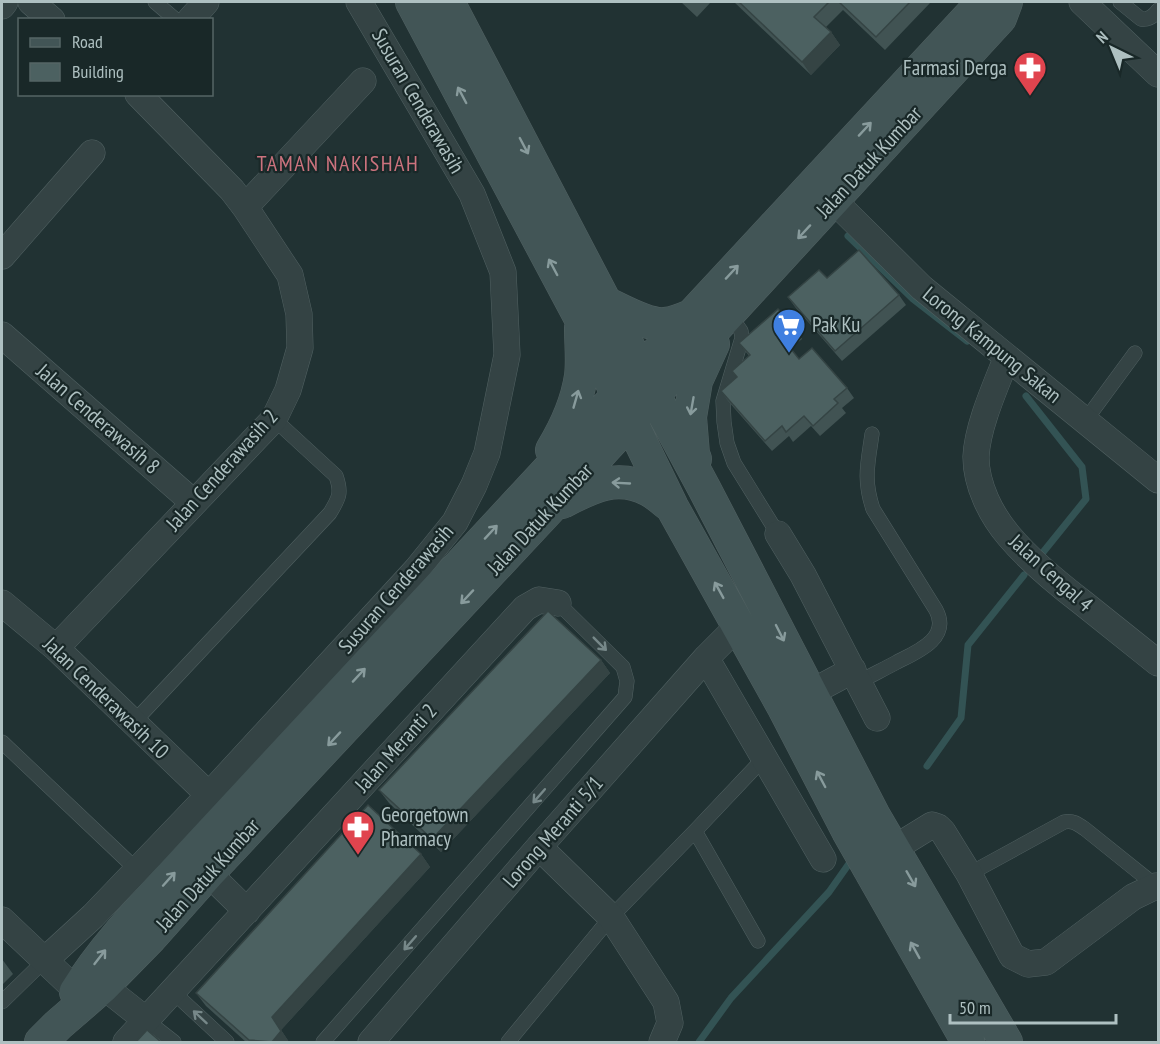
<svg xmlns="http://www.w3.org/2000/svg" width="1160" height="1044" viewBox="0 0 1160 1044" font-family="'PT Sans Narrow',sans-serif">
<style>
.lines{fill:none;stroke-linecap:round;stroke-linejoin:round}
.stream{stroke:#335354;stroke-width:7}
.lane-casing{stroke:#516162;stroke-width:15}
.street-casing{stroke:#516162;stroke-width:27}
.secondary-casing{stroke:#516162;stroke-width:34}
.lane{stroke:#344344;stroke-width:14}
.street{stroke:#344344;stroke-width:26}
.secondary{stroke:#425556;stroke-width:33}
.wall{fill:#415353}
.shaded-wall{fill:#354444}
.building{fill:#4c6161;stroke:#354444;stroke-width:1.5}
.oneway{stroke:#889b9c}
.oneway2{stroke:#778889}
.labels{text-anchor:middle;stroke-width:4.5;stroke-linejoin:round;paint-order:stroke}
.poi-label{font-size:21px;fill:#aec0c1;stroke:#192828;text-anchor:start}
.street-label{font-size:21px;fill:#aec0c1;stroke:#192828}
.neighbourhood-label{font-size:22px;letter-spacing:1.5px;fill:#cc737e;stroke:#192828}
</style>
<rect width="100%" height="100%" fill="#213233"/>
<g class="lines">
<path class="stream" d="M 848,236 L 913,299 L 967,341
M 1026,396 L 1082,467 L 1086,499 L 1040,556
M 927,766 L 961,718 L 968,645 L 1024,575
M 699,1042 L 731,998 L 829,892 L 853,858"/>
<g class="lane-casing">
<path id="lane" d="M 155,2 L 176,20
M 1120,2 L 1141,19 C 1148,20 1154,16 1158,10
M 729,314 L 741,331 L 742,338 L 723,401 L 724,422 L 727,443 L 734,463 L 778,534
M 1085,421 L 1135,353
M 859,682 C 872,675 884,669 897,662 C 917,652 951,638 936,610 L 873,509 C 863,479 868,463 872,434
M 133,723 L 330,513 C 339,498 342,493 336,476 L 274,419
M 2,742 L 137,870
M 695,831 L 758,941
M 969,874 L 1064,822 C 1073,820 1078,824 1085,829 L 1156,886
M 172,991 L 227,1042
M 2,1002 L 45,960
M 146,1020 L 174,1042
M 323,1042 L 625,697 L 627,681 L 623,667 L 558,603
M 508,1042 L 611,917 L 695,831 L 764,758"/>
</g>
<g class="street-casing">
<path id="street" d="M 31,2 L 52,20
M 1082,2 L 1158,74
M 2,6 L 5,2
M 190,20 L 206,2
M 833,200 L 922,288 L 1158,480
M 245,207 L 363,81
M 2,256 L 92,153
M 2,335 L 194,503
M 1007,357 C 996,385 977,427 976,457 C 976,485 991,515 1009,536 C 1030,561 1057,583 1083,603 C 1108,623 1133,643 1158,663
M 778,534 L 803,575 L 877,718
M 2,603 L 56,648 L 209,795
M 56,648 L 274,419 L 288,390 L 300,348 L 299,314 L 290,275 L 245,207 L 232,190 L 138,94
M 706,658 L 823,859
M 810,693 L 853,670
M 539,847 L 611,917 L 666,1002 L 670,1023 L 662,1042
M 893,849 L 932,825 L 938,827 L 943,832 L 969,874 L 1012,956 L 1028,964 L 1046,962 L 1133,897 L 1156,886 L 1158,886
M 208,873 L 247,911
M 2,920 L 77,991
M 45,960 L 93,916 L 209,795 L 417,569 L 455,522 L 474,485 L 487,453 L 507,355 L 503,272 L 472,194 L 359,2
M 103,986 L 146,1020 L 126,1042
M 146,1020 L 525,608 L 539,600 L 558,603
M 371,1042 L 539,847 L 706,658 L 739,625"/>
</g>
<g class="secondary-casing">
<path id="secondary" d="M 412,2 L 581,319 L 672,507 L 783,706 L 848,831 L 968,1042
M 448,2 L 641,371 L 704,488 L 874,816 L 1006,1042
M 605,303 C 622,310 647,326 665,324 C 675,323 684,319 693,315
M 552,450 C 566,427 577,403 581,376 C 583,360 581,344 581,328
M 695,459 L 693,454 L 690,417 L 696,381 L 713,344
M 562,502 C 591,487 617,473 649,490 C 657,494 665,502 672,507
M 76,992 C 107,942 150,900 189,857 L 983,2
M 41,1042 L 58,1025 L 103,986 L 151,937 L 208,873 L 550,508 L 1000,18 L 1006,2"/>
</g>
<use href="#lane" class="lane"/>
<use href="#street" class="street"/>
<use href="#secondary" class="secondary"/>
</g>
<path class="wall" d="M 681,2 L 711,2 L 697,17 Z
M 734,2 L 931,2 L 885,50 L 843,10 L 826,27 L 831,32 L 840,45 L 811,75 Z
M 827,278 L 899,295 L 906,305 L 842,361 L 795,307 L 788,297 Z
M 795,328 L 802,339 L 790,349 L 799,359 L 847,388 L 854,398 L 842,408 L 846,413 L 820,436 L 811,426 L 793,442 L 789,436 L 772,451 L 728,401 L 721,391 L 737,377 L 732,371 L 749,356 L 739,343 Z
M 601,660 L 610,673 L 441,852 L 389,803 L 379,790 Z
M 421,854 L 430,867 L 281,1030 L 289,1042 L 246,1042 L 206,1006 L 196,993 Z
M 2,959 L 13,974 L 2,985 Z"/>
<path class="shaded-wall" d="M 831,32 L 840,45 L 811,75 L 802,62 Z
M 601,660 L 610,673 L 441,852 L 432,839 Z
M 421,854 L 430,867 L 281,1030 L 289,1042 L 272,1042 L 272,1017 Z"/>
<path class="building" d="M 739,2 L 829,2 L 814,17 L 831,32 L 802,62 Z
M 839,2 L 910,2 L 876,37 Z
M 859,250 L 899,295 L 835,351 L 788,297 L 819,270 L 827,278 Z
M 778,309 L 795,328 L 783,339 L 799,359 L 812,348 L 847,388 L 834,399 L 838,403 L 813,426 L 804,416 L 786,432 L 782,426 L 765,441 L 721,391 L 737,377 L 732,371 L 750,355 L 739,343 Z
M 548,611 L 601,660 L 432,839 L 379,790 Z
M 368,805 L 421,854 L 272,1017 L 281,1031 L 272,1042 L 249,1040 L 196,993 Z
M 147,1030 L 161,1042 L 136,1042 Z"/>
<defs><path id="oneway-shaft" d="M-6 0H5M1.5-3L5.5 0L1.5 3" fill="none" stroke-width="1.6" stroke-linecap="round" stroke-linejoin="round" transform="scale(1.5)"/></defs>
<g class="oneway">
<use href="#oneway-shaft" transform="translate(462 95) rotate(-118)"/>
<use href="#oneway-shaft" transform="translate(865 129) rotate(-47)"/>
<use href="#oneway-shaft" transform="translate(524 146) rotate(62)"/>
<use href="#oneway-shaft" transform="translate(804 232) rotate(133)"/>
<use href="#oneway-shaft" transform="translate(553 267) rotate(-118)"/>
<use href="#oneway-shaft" transform="translate(732 272) rotate(-47)"/>
<use href="#oneway-shaft" transform="translate(576 399) rotate(-74)"/>
<use href="#oneway-shaft" transform="translate(692 406) rotate(100)"/>
<use href="#oneway-shaft" transform="translate(621 483) rotate(-177)"/>
<use href="#oneway-shaft" transform="translate(491 532) rotate(-47)"/>
<use href="#oneway-shaft" transform="translate(719 590) rotate(-119)"/>
<use href="#oneway-shaft" transform="translate(467 597) rotate(133)"/>
<use href="#oneway-shaft" transform="translate(780 633) rotate(63)"/>
<use href="#oneway-shaft" transform="translate(359 675) rotate(-47)"/>
<use href="#oneway-shaft" transform="translate(334 739) rotate(133)"/>
<use href="#oneway-shaft" transform="translate(821 779) rotate(-118)"/>
<use href="#oneway-shaft" transform="translate(169 879) rotate(-48)"/>
<use href="#oneway-shaft" transform="translate(911 879) rotate(60)"/>
<use href="#oneway-shaft" transform="translate(915 950) rotate(-119)"/>
<use href="#oneway-shaft" transform="translate(100 957) rotate(-52)"/>
</g>
<g class="oneway2">
<use href="#oneway-shaft" transform="translate(600 644) rotate(45)"/>
<use href="#oneway-shaft" transform="translate(539 796) rotate(131)"/>
<use href="#oneway-shaft" transform="translate(410 943) rotate(131)"/>
<use href="#oneway-shaft" transform="translate(200 1017) rotate(-137)"/>
</g>
<defs>
<g id="pharmacy-pin" transform="scale(1.725)"><path d="M0 17L-7.5 6A9.5 9.5 0 1 1 7.5 6Z" fill="#e0444e" stroke="#192828"/><path d="M-2-6h4v4h4v4h-4v4h-4v-4h-4v-4h4Z" fill="#fff"/></g>
<g id="supermarket-pin" transform="scale(1.725)"><path d="M0 17L-7.5 6A9.5 9.5 0 1 1 7.5 6Z" fill="#3f7fe0" stroke="#192828"/><path d="M-6-5.5h2.5l.6 2H6L4.5 2H-2.5L-4.4-4H-6ZM-1.5 3.2a1.3 1.3 0 1 0 .1 0ZM3 3.2a1.3 1.3 0 1 0 .1 0Z" fill="#fff"/></g>
</defs>
<g fill-rule="evenodd">
<use href="#pharmacy-pin" x="1030" y="68"/>
<use href="#supermarket-pin" x="789" y="325"/>
<use href="#pharmacy-pin" x="358" y="827"/>
</g>
<g class="labels">
<g class="poi-label">
<text x="1007" y="75" text-anchor="end">Farmasi Derga</text>
<text x="812" y="332">Pak Ku</text>
<text x="381" y="822">Georgetown<tspan x="381" dy="24">Pharmacy</tspan></text>
</g>
<g class="street-label">
<text transform="translate(418 101) rotate(60)" y="7">Susuran Cenderawasih</text>
<text transform="translate(869 162) rotate(-47)" y="7">Jalan Datuk Kumbar</text>
<text transform="translate(992 345) rotate(39)" y="7">Lorong Kampung Sakan</text>
<text transform="translate(98 419) rotate(41)" y="7">Jalan Cenderawasih 8</text>
<text transform="translate(222 470) rotate(-48)" y="7">Jalan Cenderawasih 2</text>
<text transform="translate(540 519) rotate(-47)" y="7">Jalan Datuk Kumbar</text>
<text transform="translate(1051 573) rotate(42)" y="7">Jalan Cengal 4</text>
<text transform="translate(396 589) rotate(-49)" y="7">Susuran Cenderawasih</text>
<text transform="translate(106 698) rotate(44)" y="7">Jalan Cenderawasih 10</text>
<text transform="translate(396 748) rotate(-48)" y="7">Jalan Meranti 2</text>
<text transform="translate(553 832) rotate(-49)" y="7">Lorong Meranti 5/1</text>
<text transform="translate(208 875) rotate(-48)" y="7">Jalan Datuk Kumbar</text>
</g>
<g class="neighbourhood-label">
<text x="338" y="171">TAMAN NAKISHAH</text>
</g>
</g>
<rect width="1160" height="1044" fill="none" stroke="#aec0c1" stroke-width="6"/>
<rect x="18" y="18" width="195" height="78" fill="#192828" stroke="#556565" stroke-width="1.5"/>
<rect x="30" y="38" width="30" height="9" fill="#425556" stroke="#556565" stroke-width="1.5"/>
<text x="72" y="48" font-size="18" fill="#aec0c1">Road</text>
<rect x="30" y="63" width="30" height="18" fill="#4c6161" stroke="#556565" stroke-width="1.5"/>
<text x="72" y="78" font-size="18" fill="#aec0c1">Building</text>
<g transform="translate(1112 48) rotate(317)" stroke="#192828" stroke-width="4.5" paint-order="stroke">
<path d="M0-4.5L10 22L0 15L-10 22Z" fill="#aec0c1"/>
<text y="-9" font-size="16" font-weight="bold" text-anchor="middle" fill="#aec0c1">N</text>
</g>
<path d="M950 1014v9h166v-9" fill="none" stroke="#aec0c1" stroke-width="3"/>
<text x="959" y="1014" font-size="18" fill="#aec0c1" stroke="#192828" stroke-width="4.5" paint-order="stroke">50 m</text>
</svg>
